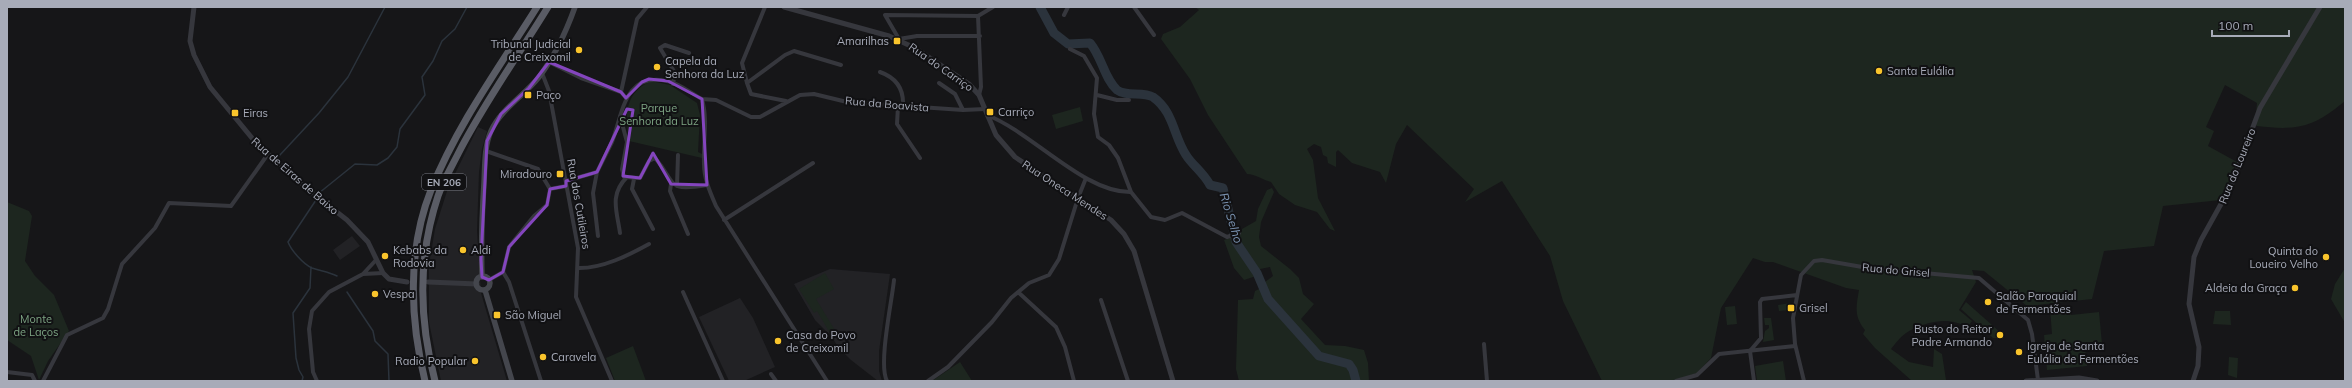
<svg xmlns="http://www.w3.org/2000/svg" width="2352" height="388" viewBox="0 0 2352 388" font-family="Mulish,sans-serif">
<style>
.built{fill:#222225}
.green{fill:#1d261f}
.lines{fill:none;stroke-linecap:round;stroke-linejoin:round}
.stream{stroke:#2b333c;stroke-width:1.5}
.river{stroke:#2b333c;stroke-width:9}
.minor{stroke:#36373d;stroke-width:4}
.tertiary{stroke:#36373d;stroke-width:5}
.secondary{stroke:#44464d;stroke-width:5.5}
.trunk{stroke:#5a5c65;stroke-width:7}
.marked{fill:none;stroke:#8445be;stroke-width:3;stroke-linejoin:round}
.poi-dot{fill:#f9c42c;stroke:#111113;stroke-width:1.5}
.labels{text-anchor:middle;stroke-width:4;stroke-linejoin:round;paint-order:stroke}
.shield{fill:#111113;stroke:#7a7d86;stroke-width:1}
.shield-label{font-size:10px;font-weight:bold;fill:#a7abb8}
.poi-label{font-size:11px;fill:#a7abb8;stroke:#111113;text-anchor:start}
.street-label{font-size:11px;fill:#a7abb8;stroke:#111113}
.park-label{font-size:11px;fill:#7da483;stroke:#111113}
.water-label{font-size:12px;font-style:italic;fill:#7d96b5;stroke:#111113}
</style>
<rect width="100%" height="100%" fill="#161618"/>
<path class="built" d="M 478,127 L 487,131 L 482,149 L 479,172 L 477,231 L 481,293 L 507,381 L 441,381 L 429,322 L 429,265 L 435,229 L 448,188 Z
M 352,236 L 360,246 L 340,260 L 333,250 Z
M 830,269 L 890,274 L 879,351 L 879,371 L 882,381 L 878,381 L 851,360 L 838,347 L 832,337 L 815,320 L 794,284 Z
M 740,298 L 753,318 L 775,367 L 744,381 L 729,381 L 699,317 Z"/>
<path class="green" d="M 1195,7 L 2345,7 L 2345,101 C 2342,104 2338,106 2335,109 C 2309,129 2290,130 2257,126 L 2255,125 L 2257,103 L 2225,85 L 2206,127 L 2214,131 L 2208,146 L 2237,162 L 2221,200 L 2163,206 L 2154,246 L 2104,251 L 2092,299 L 2027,306 L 1984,271 L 1972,270 L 1976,282 L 1959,310 L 1972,321 L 1967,328 C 1951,315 1923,322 1906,333 C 1900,337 1895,344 1891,349 L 1909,362 L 1933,367 L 1934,349 L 1942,354 L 1946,380 L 1944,381 L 1912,381 L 1875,348 L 1863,334 L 1865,330 C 1854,317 1856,307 1859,290 L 1846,288 L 1773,262 L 1765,262 L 1753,258 L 1721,308 L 1711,358 L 1697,373 L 1672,381 L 1602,381 L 1563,301 L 1550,256 L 1502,181 L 1465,202 L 1474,189 L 1407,125 L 1396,144 L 1386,183 L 1380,172 L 1352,163 L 1338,150 L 1336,152 L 1336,167 L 1328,163 L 1327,157 L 1323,155 L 1321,147 L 1314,144 L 1307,149 L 1313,160 L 1318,198 L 1335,231 L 1330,229 L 1317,212 L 1295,205 L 1279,194 L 1271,182 C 1263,180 1255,174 1247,174 L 1208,115 L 1190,79 L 1161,39 L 1163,34 L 1180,27 L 1199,10 Z
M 651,81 L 670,85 L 697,103 L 700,115 L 698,152 L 702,154 L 702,158 L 629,141 C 625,116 624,93 651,81 Z
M 1080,107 L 1083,121 L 1056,129 L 1052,115 Z
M 1272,188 L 1274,192 L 1261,222 L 1259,237 L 1261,246 L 1290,269 L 1299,278 L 1303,294 L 1314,304 L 1301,319 L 1325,345 L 1345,346 L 1364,350 L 1368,363 L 1369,381 L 1239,381 L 1236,369 L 1238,300 L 1253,299 L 1255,291 L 1265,286 L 1265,282 L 1273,276 L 1270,267 L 1260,269 L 1256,276 L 1244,280 L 1234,268 L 1224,240 L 1239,235 L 1242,229 L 1256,221 L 1258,209 L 1267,190 Z
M 7,202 L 29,211 L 32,216 L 25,261 L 35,276 L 54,295 L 69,331 L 48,361 L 39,380 L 31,356 L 7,340 Z
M 2345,268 L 2345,323 L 2331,299 L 2335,284 Z
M 825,273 L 834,289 L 816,299 L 836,332 L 831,335 L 817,311 L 814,313 L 799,289 Z
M 1966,302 L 2001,333 L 1997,338 L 1993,338 L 1961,309 Z
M 1791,303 L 1789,310 L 1779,311 L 1778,305 Z
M 1735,306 L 1737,324 L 1727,325 L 1725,307 Z
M 2070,306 L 2071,315 L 2099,312 L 2102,344 L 2085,346 L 2087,366 L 2047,370 L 2044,335 L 2052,334 L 2050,308 Z
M 2215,311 L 2230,311 L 2231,325 L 2213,324 Z
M 1764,318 L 1771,318 L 1774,340 L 1763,342 L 1765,331 L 1769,328 L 1769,325 L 1765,325 Z
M 633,346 L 646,381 L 615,381 L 606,358 Z
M 2229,357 L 2238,358 L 2237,378 L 2228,375 Z
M 1783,361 L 1786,381 L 1757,381 L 1755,366 Z
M 960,362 L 972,381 L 932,381 Z"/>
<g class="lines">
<path class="stream" d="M 279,156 L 319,113 L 348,77 L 385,7
M 319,193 L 355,164 L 377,165 L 388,158 L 397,147 L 400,129 L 425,95 L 422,77 L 433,61 L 442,41 L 455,29 L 467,7
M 316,200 L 288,242 C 291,250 303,264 312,268 C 321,271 329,272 337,276
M 347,292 L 373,331 L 375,341 L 388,354 L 389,381
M 302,381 L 303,377 L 299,370 L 296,358 L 293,313 L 310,288 L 311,267"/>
<path class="river" d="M 1040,7 L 1054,33 L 1068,44 L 1090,43 C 1102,57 1104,78 1117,90 C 1126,97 1143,91 1153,97 C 1174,112 1173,135 1186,155 C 1192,165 1203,172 1210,185 L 1223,188 L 1236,242 L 1257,273 L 1268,299 L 1319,356 L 1349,364 L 1353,370 L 1356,381"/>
<path class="minor" d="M 1134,7 L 1154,35
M 1064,15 L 1068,7
M 978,16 L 981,87 L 979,95
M 980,36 L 917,36 L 899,39 L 885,15 L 978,16 L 993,7
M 1070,49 L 1084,56 L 1097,78 L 1094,114 L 1098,137 L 1109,145 L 1118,158 L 1131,192 L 1151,217 L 1165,220 L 1182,213 L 1227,237 L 1239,233
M 549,62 L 581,78 L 621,92 L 626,98
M 880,72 C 897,78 904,89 903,106
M 542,73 L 549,91 L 578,248 L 576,297 L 612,381
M 747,83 L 742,63 L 765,7
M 939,83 L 955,94 L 963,110
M 673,84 L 675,73 L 660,48 L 665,45 L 689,53
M 621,92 L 637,19 L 647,7
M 1097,95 L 1117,100 L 1129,100
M 702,99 L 716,100 L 751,117 L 760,117 L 800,95 L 814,94 L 847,102 L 963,110 L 985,109
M 786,101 L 751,94 L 747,83 L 785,55 L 794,51 L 841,65
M 898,106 L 897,124 L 920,158
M 987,115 C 1033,133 1084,193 1131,192
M 620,116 L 627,142 L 622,169 L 624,177 L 640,178 L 649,161 L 655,158 C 677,183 665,192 707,185
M 486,151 L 538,169 L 550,189
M 597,172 L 593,193 L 598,236
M 634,179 L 632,189 L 653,229
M 566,181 L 597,172 C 602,162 607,152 612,142 C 623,113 624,72 667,81 C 679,83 692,94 702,99 C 708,120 703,143 704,164 C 704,179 710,192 716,206 L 827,381
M 671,184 L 670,191 L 688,234
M 677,186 L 678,155
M 724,220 L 813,163
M 620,233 C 617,211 609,195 627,177
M 577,268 C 602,269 629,255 649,244
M 503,272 L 509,282 L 541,381
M 363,274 L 383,273
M 489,280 L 503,272 L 509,247 L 534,216 L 547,205 L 550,189 L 566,186
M 683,292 L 723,381
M 1018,292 L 1056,327 L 1065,347 L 1074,381
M 1101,300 L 1128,381
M 1484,344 L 1487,381
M 7,372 L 32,375 L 35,381
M 771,374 L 776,381
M 43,381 L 67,335 L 103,318 L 108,309 L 122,264 L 155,228 L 169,203 L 231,206 L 268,154
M 317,381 L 313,372 L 309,329 L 312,311 L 329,292 L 363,274 L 376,260
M 887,381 C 878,365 892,301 894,280
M 928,381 L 948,367 L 992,322 L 1011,298 L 1029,283 L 1049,275 L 1059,259 L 1078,198 L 1086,178
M 1676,381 L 1697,375 L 1719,354 L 1795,346
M 1754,381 L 1750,351 L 1761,338 L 1760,302 L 1762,299 L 1797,295
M 1804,381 L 1795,344 L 1793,318 L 1801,275 L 1814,261 L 1822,260 L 1868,268 L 1979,278 L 2028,320 L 2032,334 L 2038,380"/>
<path class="tertiary" d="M 194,7 L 190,41 L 194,55 L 210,87 L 256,143 L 310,191 L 347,220 L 368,242 L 383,273 L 389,279 L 407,282
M 784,7 L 889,36 L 915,48 L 969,84 L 979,95 L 996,135 L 1015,157 L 1111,220 L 1124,234 L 1134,251 L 1173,381
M 428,282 L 477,284
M 2026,381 L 2079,378 L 2097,381
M 2193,381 L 2198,366 L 2199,347 L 2189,304 L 2194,257 L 2201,240 L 2231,186 L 2260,108 L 2320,7"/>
<path class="secondary" d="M476 283a7 7 0 1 1 14 0a7 7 0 1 1-14 0Z
M 482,277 C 481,245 482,214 484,183 C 485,166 484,147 491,131 C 501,109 524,96 539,77 C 555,56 566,32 575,7
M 485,290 L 512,381"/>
<path class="trunk" d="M 425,381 C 410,320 407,250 431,190 C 457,125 500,66 537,7
M 435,381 C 419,320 418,256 438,196 C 443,181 451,168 458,154 C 484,103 518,56 548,7"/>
</g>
<path class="marked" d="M 549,62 L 621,92 L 626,98 L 642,82 L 649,79 L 668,81 L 702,99 L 707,185 L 671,184 L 653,153 L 640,178 L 623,176 L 633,110 L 627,109 L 597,172 L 566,181 L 566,186 L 550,189 L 547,205 L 509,247 L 503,272 L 489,280 L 482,277 L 481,259 L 487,141 L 501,114 L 529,88 Z"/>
<g class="poi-dot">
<rect x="893" y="37" width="8" height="8" rx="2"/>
<circle cx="579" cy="50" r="4"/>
<circle cx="657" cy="67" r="4"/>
<circle cx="1879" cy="71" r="4"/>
<rect x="524" y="91" width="8" height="8" rx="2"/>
<rect x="986" y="108" width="8" height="8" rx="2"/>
<rect x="231" y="109" width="8" height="8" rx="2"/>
<rect x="556" y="170" width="8" height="8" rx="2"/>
<circle cx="463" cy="250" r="4"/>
<circle cx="385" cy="256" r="4"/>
<circle cx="2326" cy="257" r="4"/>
<circle cx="2295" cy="288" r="4"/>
<circle cx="375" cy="294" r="4"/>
<circle cx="1988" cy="302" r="4"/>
<rect x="1787" y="304" width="8" height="8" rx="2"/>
<rect x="493" y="311" width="8" height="8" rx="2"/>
<circle cx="2000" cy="335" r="4"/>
<circle cx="778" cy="341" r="4"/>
<circle cx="2019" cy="352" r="4"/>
<circle cx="543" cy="357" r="4"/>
<circle cx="475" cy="361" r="4"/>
</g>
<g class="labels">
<rect class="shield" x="422" y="174" width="44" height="16" rx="3"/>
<g class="shield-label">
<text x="444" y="186">EN 206</text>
</g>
<g class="poi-label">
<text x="889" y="45" text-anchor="end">Amarilhas</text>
<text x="571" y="48" text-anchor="end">Tribunal Judicial<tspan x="571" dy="13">de Creixomil</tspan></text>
<text x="665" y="65">Capela da<tspan x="665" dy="13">Senhora da Luz</tspan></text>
<text x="1887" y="75">Santa Eulália</text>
<text x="536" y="99">Paço</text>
<text x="998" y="116">Carriço</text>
<text x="243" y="117">Eiras</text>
<text x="552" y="178" text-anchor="end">Miradouro</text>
<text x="393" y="254">Kebabs da<tspan x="393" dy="13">Rodovia</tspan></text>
<text x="471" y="254">Aldi</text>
<text x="2318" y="255" text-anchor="end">Quinta do<tspan x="2318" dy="13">Loueiro Velho</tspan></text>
<text x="2287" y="292" text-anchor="end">Aldeia da Graça</text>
<text x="383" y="298">Vespa</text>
<text x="1996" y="300">Salão Paroquial<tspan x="1996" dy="13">de Fermentões</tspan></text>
<text x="1799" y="312">Grisel</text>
<text x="505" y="319">São Miguel</text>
<text x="1992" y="333" text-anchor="end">Busto do Reitor<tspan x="1992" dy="13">Padre Armando</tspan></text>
<text x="786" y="339">Casa do Povo<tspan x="786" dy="13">de Creixomil</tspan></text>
<text x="2027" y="350">Igreja de Santa<tspan x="2027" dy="13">Eulália de Fermentões</tspan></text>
<text x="551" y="361">Caravela</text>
<text x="467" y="365" text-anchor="end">Radio Popular</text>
</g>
<g class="street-label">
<text transform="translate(941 67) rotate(35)" y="4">Rua do Carriço</text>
<text transform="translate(887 104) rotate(5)" y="4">Rua da Boavista</text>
<text transform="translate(2237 166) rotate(-68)" y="4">Rua do Loureiro</text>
<text transform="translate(295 176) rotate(41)" y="4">Rua de Eiras de Baixo</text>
<text transform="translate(1065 190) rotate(33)" y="4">Rua Oneca Mendes</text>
<text transform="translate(579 204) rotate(80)" y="4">Rua dos Cutileiros</text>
<text transform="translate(1896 270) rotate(5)" y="4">Rua do Grisel</text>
</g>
<g class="park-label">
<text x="659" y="112">Parque<tspan x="659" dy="13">Senhora da Luz</tspan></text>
<text x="36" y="323">Monte<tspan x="36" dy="13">de Laços</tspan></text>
</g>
<g class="water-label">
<text transform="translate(1231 218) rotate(73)" y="4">Rio Selho</text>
</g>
</g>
<rect width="2352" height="388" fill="none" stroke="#a7abb8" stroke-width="16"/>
<path d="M2212 30v6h77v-6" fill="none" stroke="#a7abb8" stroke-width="2"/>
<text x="2218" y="30" font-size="12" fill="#a7abb8" stroke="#111113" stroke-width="3" paint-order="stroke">100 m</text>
</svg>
